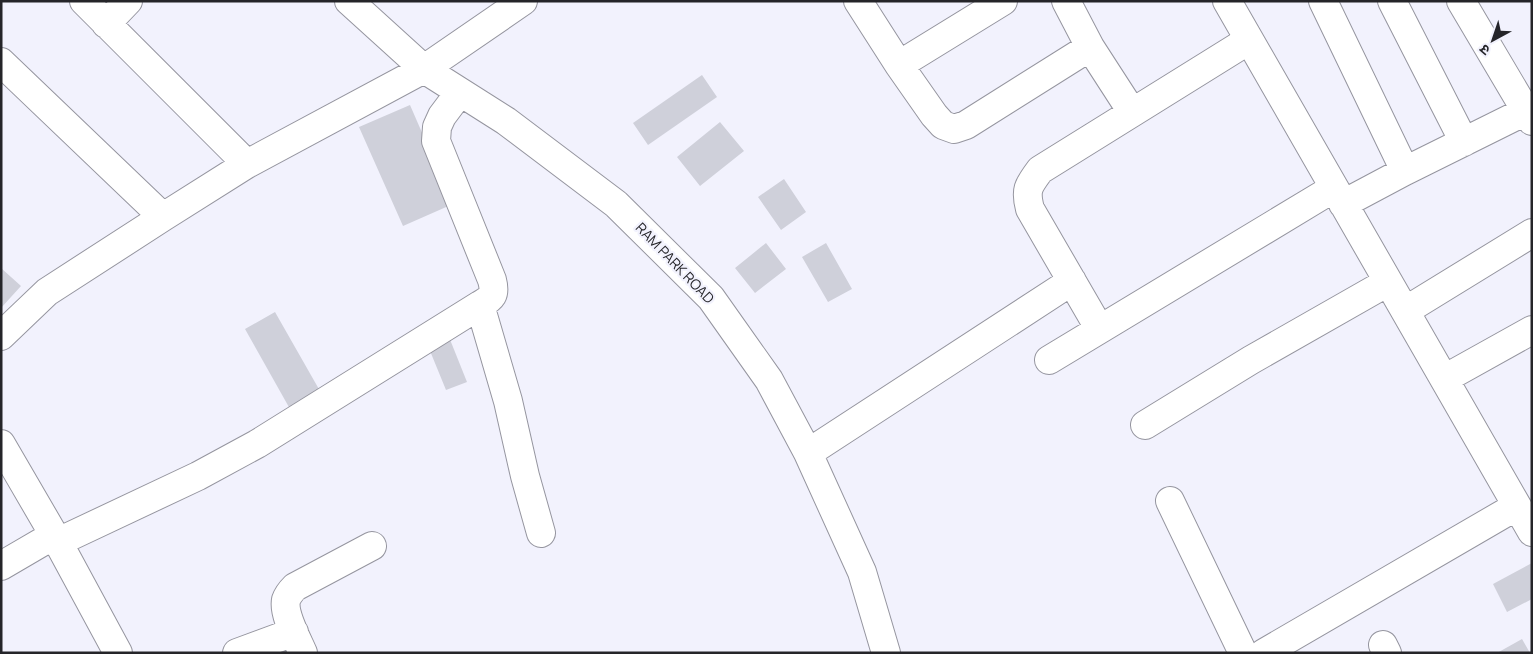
<svg xmlns="http://www.w3.org/2000/svg" width="1533" height="654" viewBox="0 0 1533 654" font-family="Manrope,'Noto Sans Devanagari',sans-serif">
<style>
.building{fill:#cfd0da}
.lines{fill:none;stroke-linecap:round;stroke-linejoin:round}
.minor-casing{stroke:#95959f;stroke-width:30}
.minor{stroke:#fff;stroke-width:28}
.labels{text-anchor:middle;stroke-width:4.5;stroke-linejoin:round;paint-order:stroke}
.street-label{font-size:14px;fill:#252529;stroke:#f2f2fd}
</style>
<rect width="100%" height="100%" fill="#f2f2fd"/>
<path class="building" d="M 702,75 L 717,97 L 648,145 L 633,123 Z
M 410,105 L 453,204 L 403,226 L 359,127 Z
M 720,122 L 744,151 L 700,186 L 677,157 Z
M 784,179 L 806,212 L 781,230 L 758,197 Z
M 766,243 L 786,269 L 755,293 L 735,268 Z
M 826,243 L 852,289 L 828,302 L 802,257 Z
M 1,268 L 21,286 L 1,308 Z
M 275,312 L 320,391 L 290,409 L 245,329 Z
M 449,337 L 467,382 L 446,390 L 428,346 Z
M 1532,563 L 1532,599 L 1507,612 L 1493,584 Z
M 1522,639 L 1530,653 L 1497,653 Z"/>
<g class="lines">
<g class="minor-casing">
<path id="minor" d="M 84,1 L 247,164
M 349,1 L 424,69 L 506,121 L 616,204 L 711,298 L 769,380 L 808,453 L 862,572 L 886,653
M 858,1 L 899,65 L 934,115 L 943,125 L 954,129 L 966,125 L 1090,47 L 1132,112
M 1066,1 L 1090,47
M 1227,1 L 1532,532
M 1323,1 L 1405,171
M 1392,1 L 1464,142
M 1461,1 L 1532,121
M 106,24 L 128,1
M 1,62 L 163,217
M 899,65 L 1003,1
M 460,92 L 442,116 L 437,127 L 436,141 L 492,280 C 496,295 492,298 480,305 L 508,401 L 525,476 L 541,533
M 1343,204 L 1405,171 L 1532,108
M 1405,311 L 1532,233
M 1099,328 L 1030,209 C 1025,190 1028,186 1040,170 L 1249,40
M 1,336 L 47,292 L 163,217 L 247,164 L 424,69 L 523,1
M 1049,360 L 1334,188
M 1444,379 L 1532,330
M 1145,425 L 1251,360 L 1388,282
M 1,444 L 58,542 L 118,653
M 808,453 L 1072,281
M 1170,501 L 1243,653
M 58,542 L 198,476 L 257,444 L 480,305
M 1,566 L 54,535
M 1383,645 L 1387,653
M 237,653 L 294,632
M 303,653 C 297,639 283,614 286,600 C 288,594 291,591 295,587 L 372,546
M 1264,653 L 1517,506"/>
</g>
<use href="#minor" class="minor"/>
</g>
<g class="labels">
<g class="street-label">
<text transform="translate(675 263) rotate(46)" y="5">RAM PARK ROAD</text>
</g>
</g>
<rect width="1533" height="654" fill="none" stroke="#252529" stroke-width="5"/>
<g transform="translate(1493 40) rotate(220)" stroke="#f2f2fd" stroke-width="4" paint-order="stroke">
<path d="M0-4L9 19L0 12L-9 19Z" fill="#252529"/>
<text y="-8" font-size="14" font-weight="bold" text-anchor="middle" fill="#252529">उ</text>
</g>
</svg>
